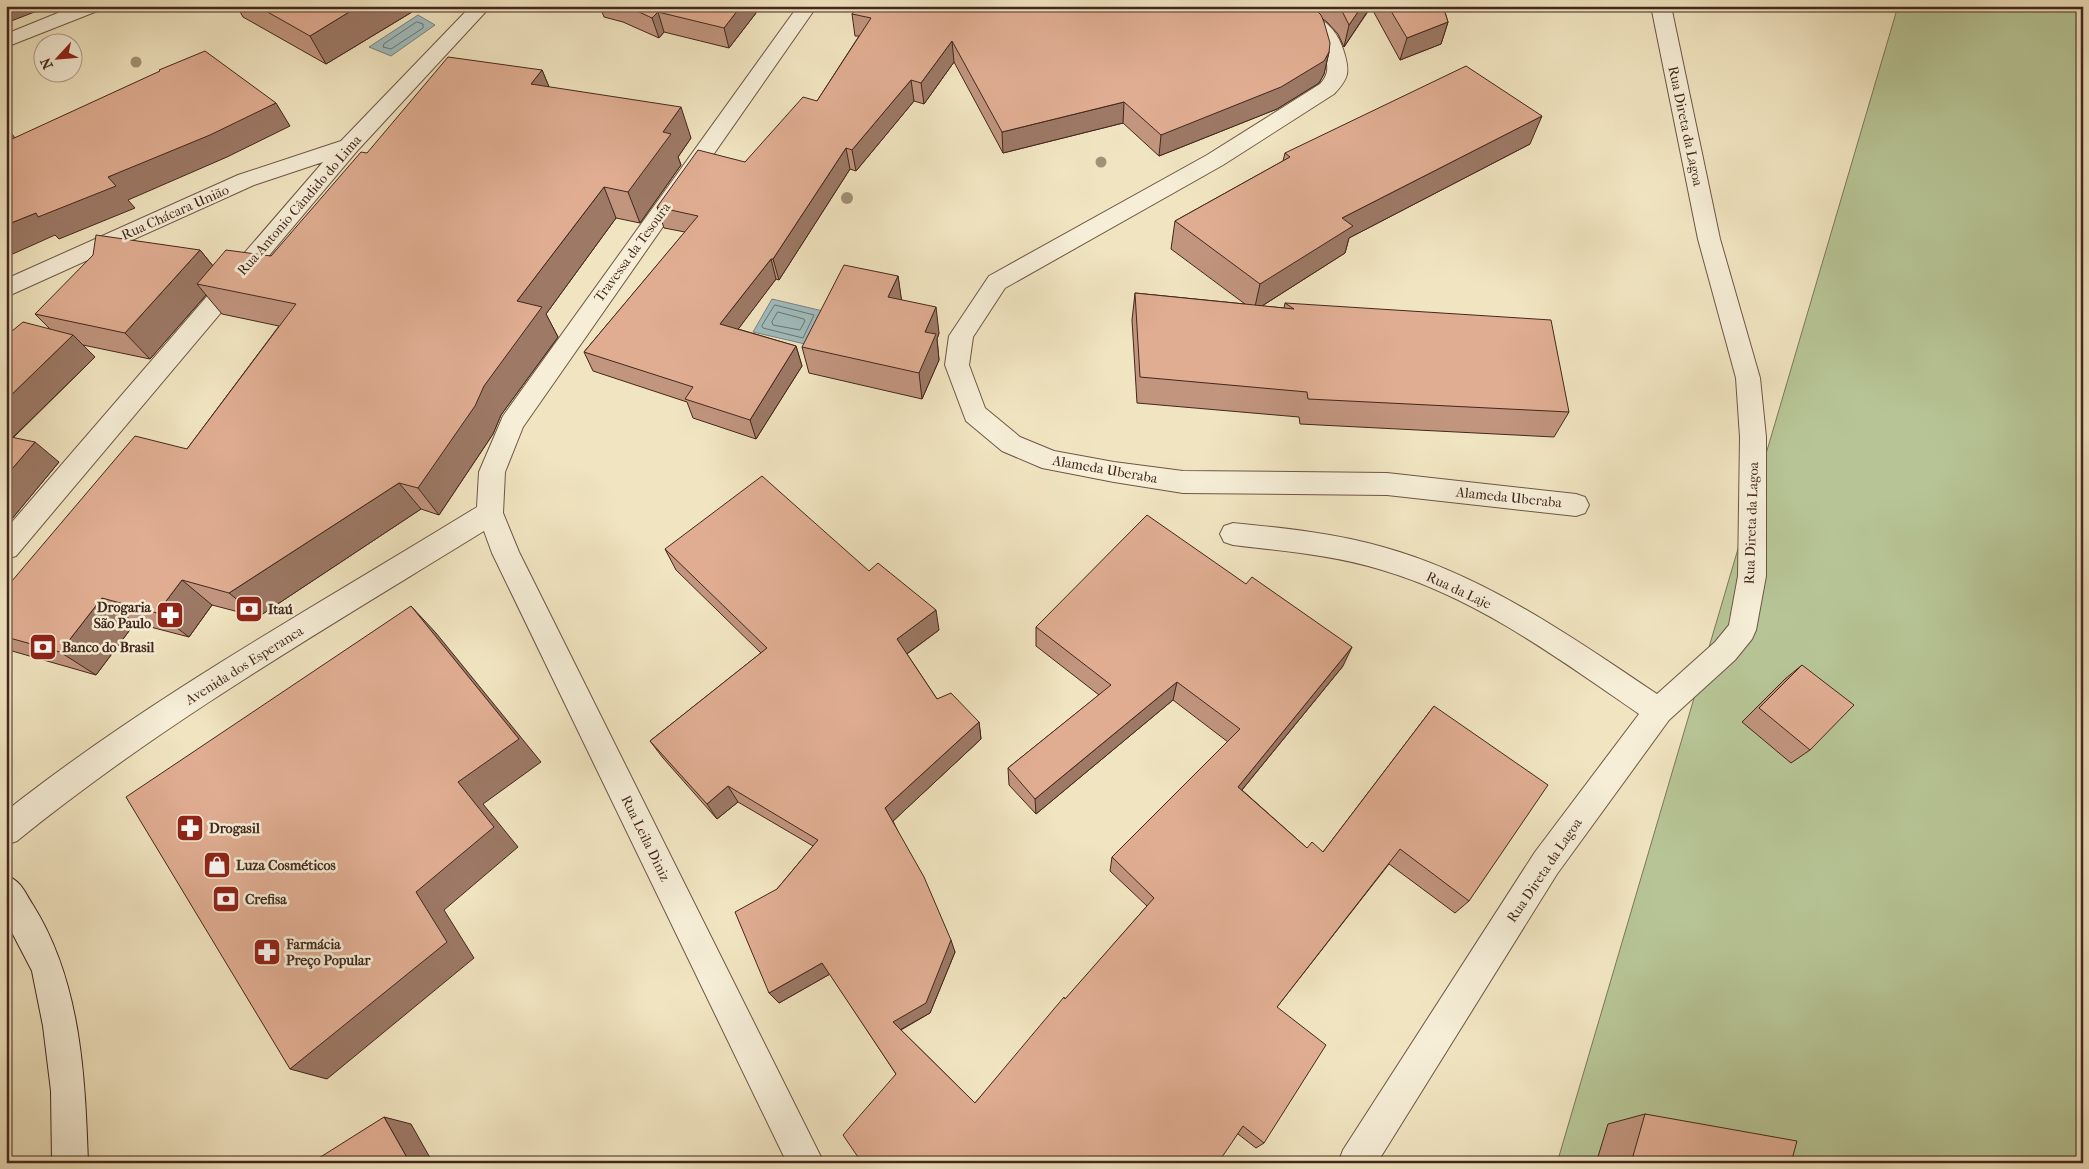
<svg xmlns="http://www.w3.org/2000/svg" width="2089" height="1169" viewBox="0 0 2089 1169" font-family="'IM FELL French Canon',serif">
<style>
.green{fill:#b7c596;stroke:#7d7659}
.water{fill:#9fbcbd;stroke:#7a807d}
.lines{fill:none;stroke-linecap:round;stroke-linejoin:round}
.shore{stroke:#71726c;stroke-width:1}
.street-casing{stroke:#6e5645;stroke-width:2}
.secondary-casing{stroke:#43271c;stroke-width:2}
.street{fill:#f6eed7;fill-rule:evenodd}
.secondary{fill:#f6eed7;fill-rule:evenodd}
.tree{fill:#a19277}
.wall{fill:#c1957e;stroke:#43271c}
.shaded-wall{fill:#9d7966;stroke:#43271c}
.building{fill:#e0ad92;stroke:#43271c}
.labels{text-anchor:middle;stroke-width:5;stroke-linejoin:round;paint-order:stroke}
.street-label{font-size:14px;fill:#43271c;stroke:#f6eed7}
.poi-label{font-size:14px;font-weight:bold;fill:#43271c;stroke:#f6eed7;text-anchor:start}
</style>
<rect width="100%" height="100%" fill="#f1e5c1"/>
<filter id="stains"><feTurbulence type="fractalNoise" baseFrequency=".004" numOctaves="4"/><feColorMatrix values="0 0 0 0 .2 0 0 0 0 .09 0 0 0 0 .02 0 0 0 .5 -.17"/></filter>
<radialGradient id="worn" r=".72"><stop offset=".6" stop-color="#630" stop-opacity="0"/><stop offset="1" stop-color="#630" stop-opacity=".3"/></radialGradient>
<path class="green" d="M 1898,6 L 2083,6 L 2083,1163 L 1557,1163 Z"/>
<path class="water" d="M 418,15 L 435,25 L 391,56 L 369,47 Z
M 772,299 L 823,311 L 805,344 L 753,332 Z"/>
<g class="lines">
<path class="shore" d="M 417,22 L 423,24 L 423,28 L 391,49 L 383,47 L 384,44 Z
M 775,305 L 814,315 L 803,338 L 763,328 L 762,326 Z
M 778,312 L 804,319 L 805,321 L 800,330 L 773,325 L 772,322 Z"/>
<g class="street-casing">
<path id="street" d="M 75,6 L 102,6 L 100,10 L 6,47 L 6,34 Z
M 471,6 L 491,6 L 357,151 L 16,556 L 6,559 L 6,529 L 323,162 L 254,185 L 6,297 L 6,279 L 238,175 L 341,141 Z
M 798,6 L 817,6 L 523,427 L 505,472 L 503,513 L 519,552 L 824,1163 L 787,1163 L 492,553 L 484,531 C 325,629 162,723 17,841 L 6,845 L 6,811 C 153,695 318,605 477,507 L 479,472 L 503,416 Z
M 1228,6 C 1273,6 1329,0 1344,52 C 1350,72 1349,78 1334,94 L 1223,165 L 1005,288 L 973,337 L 969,365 L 985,408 L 1020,437 L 1054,451 L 1114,462 L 1183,471 L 1387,473 L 1576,494 L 1585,497 L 1589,505 L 1585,513 L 1576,516 L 1387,495 L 1183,493 L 1114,482 L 1042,468 L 1002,451 L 966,421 L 945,365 L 949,336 L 989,276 L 1207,155 L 1320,84 C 1328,75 1329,68 1325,56 C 1323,50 1322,41 1318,35 C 1303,13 1254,16 1230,10 Z
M 1651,6 L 1671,6 L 1720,239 L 1760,378 L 1766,437 L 1766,576 L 1756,630 L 1752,639 L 1735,660 L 1669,720 L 1557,874 L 1377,1163 L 1338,1163 L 1343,1150 L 1535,852 L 1639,714 C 1561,660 1475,597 1382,570 C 1334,555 1283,551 1233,545 L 1224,542 L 1220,534 L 1224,526 L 1233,523 C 1283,528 1334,533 1383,547 C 1484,575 1572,637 1657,694 L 1715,642 L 1729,625 L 1738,576 L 1740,437 L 1736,378 L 1698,239 Z"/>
</g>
<g class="secondary-casing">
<path id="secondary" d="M 6,875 C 22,882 24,891 33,905 C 81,982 85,1075 88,1163 L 52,1163 L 51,1091 L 43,1026 L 32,971 L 6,921 Z"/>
</g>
<use href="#street" class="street"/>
<use href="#secondary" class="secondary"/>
</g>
<g class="tree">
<circle cx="136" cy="62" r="5.5"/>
<circle cx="1101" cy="162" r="5.5"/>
<circle cx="847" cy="198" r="6"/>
</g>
<path class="wall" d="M 237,6 L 409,6 L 412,12 L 326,64 L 243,17 Z
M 587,6 L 754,6 L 756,13 L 729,48 L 664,32 L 659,38 L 623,22 L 604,17 L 602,12 Z
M 858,6 L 1443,6 L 1448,22 L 1441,44 L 1400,60 L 1371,7 L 1344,47 L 1338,34 L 1327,22 L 1323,19 L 1329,52 L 1324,74 L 1319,83 L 1277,109 L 1159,156 L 1123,123 L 1003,153 L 954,62 L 924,104 L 914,101 L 856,171 L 850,169 L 779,280 L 776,279 L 738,329 L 796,346 L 802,366 L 756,439 L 693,418 L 687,402 L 593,371 L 584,352 L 685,232 L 664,228 L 657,207 L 745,162 L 817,101 L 859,36 L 855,36 L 852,14 Z
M 542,70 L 549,87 L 691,138 L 678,157 L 681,165 L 640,223 L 616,218 L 546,314 L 558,337 L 501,415 L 493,434 L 439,515 L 421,509 L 258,617 L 212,605 L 189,637 L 135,623 L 96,675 L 12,651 L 6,648 L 6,588 L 187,449 L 279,326 L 222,314 L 206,295 L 150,359 L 83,345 L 95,357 L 13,438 L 59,462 L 6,526 L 6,336 L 51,330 L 35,314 L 200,250 L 213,266 L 271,256 L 367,153 Z
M 1530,144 L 1349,238 L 1345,253 L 1262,306 L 1284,308 L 1285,303 L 1569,412 L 1554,437 L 1300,424 L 1299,417 L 1137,403 L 1132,320 L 1135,293 L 1245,304 L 1171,249 L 1175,221 L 1283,161 L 1285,153 Z
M 898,276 L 901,299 L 939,333 L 937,339 L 939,360 L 922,399 L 809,373 L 802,347 Z
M 665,549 L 869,571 L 939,630 L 907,654 L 937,699 L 979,722 L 981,739 L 893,821 L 955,952 L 930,1013 L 901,1030 L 975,1103 L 1147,906 L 1110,871 L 1112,857 L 1228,742 L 1173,700 L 1036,814 L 1009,785 L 1008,768 L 1099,695 L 1036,646 L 1036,627 L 1343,666 L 1242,790 L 1307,848 L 1323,852 L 1434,706 L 1469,901 L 1455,913 L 1389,864 L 1277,1007 L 1264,1143 L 1256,1148 L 1238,1134 L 862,1163 L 896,1074 L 830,974 L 779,1003 L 769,993 L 777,889 L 813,846 L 738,802 L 717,819 L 663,758 L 650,741 L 761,653 L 676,570 Z
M 1802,665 L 1810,750 L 1791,763 L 1742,722 L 1785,679 Z
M 1645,1114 L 1791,1163 L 1596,1163 L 1608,1124 Z"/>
<path class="shaded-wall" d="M 6,6 L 50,6 L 6,23 Z
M 359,6 L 409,6 L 412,12 L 326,64 L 310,36 Z
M 741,6 L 754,6 L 756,13 L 729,48 L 724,28 Z
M 1362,6 L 1371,6 L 1344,47 L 1349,25 Z
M 658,12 L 664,32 L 659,38 L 652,18 Z
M 1448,22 L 1441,44 L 1400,60 L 1407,38 Z
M 952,41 L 954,62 L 924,104 L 921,83 Z
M 1329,52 L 1324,74 L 1319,83 L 1277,109 L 1159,156 L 1161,135 Z
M 542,70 L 555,101 L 531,84 Z
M 911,80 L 914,101 L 856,171 L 852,150 Z
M 1124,102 L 1123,123 L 1003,153 L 1002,132 Z
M 276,103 L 290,126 L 227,157 L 128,200 L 135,208 L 59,239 L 55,235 L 6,257 L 6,225 L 36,213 L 108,177 Z
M 681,107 L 691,138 L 678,157 L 681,165 L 640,223 L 628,192 L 663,132 Z
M 1542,116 L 1530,144 L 1349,238 L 1345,253 L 1254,311 L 1260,284 L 1342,218 Z
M 6,126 L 33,162 L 12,139 L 6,131 Z
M 846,148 L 850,169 L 779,280 L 773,259 Z
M 604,187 L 616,218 L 546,314 L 558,337 L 501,415 L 493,434 L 439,515 L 418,488 L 484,386 L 517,301 Z
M 200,250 L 222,277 L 197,284 L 206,295 L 150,359 L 125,333 Z
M 771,259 L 776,279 L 727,344 L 720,324 Z
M 898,276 L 902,303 L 888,297 Z
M 936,307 L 939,333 L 937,339 L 939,360 L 922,399 L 919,373 L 925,332 Z
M 73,335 L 95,357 L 6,444 L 6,400 Z
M 796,346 L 802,366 L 756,439 L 750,420 Z
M 35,442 L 59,462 L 6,526 L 6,476 Z
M 399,483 L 421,509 L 258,617 L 229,593 Z
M 182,580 L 212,605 L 189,637 L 157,613 Z
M 102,598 L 135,623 L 96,675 L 60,652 Z
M 411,606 L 436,633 L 541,762 L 483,804 L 518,847 L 444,910 L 474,958 L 327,1079 L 290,1069 L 416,892 L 458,782 Z
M 936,610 L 939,630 L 901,658 L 897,639 Z
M 1352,647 L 1343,666 L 1232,802 L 1238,787 Z
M 1177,682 L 1173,700 L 1036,814 L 1035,799 Z
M 979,722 L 981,739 L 890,824 L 885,808 Z
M 728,786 L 738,802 L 717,819 L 707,804 Z
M 951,940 L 955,952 L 930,1013 L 898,1031 L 893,1022 Z
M 822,963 L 830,974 L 779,1003 L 769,993 Z
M 384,1117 L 411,1124 L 433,1163 L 410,1163 Z"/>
<path class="building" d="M 257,6 L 359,6 L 310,36 Z
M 626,6 L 741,6 L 724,28 L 658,12 L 652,18 Z
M 858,6 L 1310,6 L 1314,8 L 1321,15 L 1324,22 L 1330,43 L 1329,52 L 1324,61 L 1281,87 L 1161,135 L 1124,102 L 1002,132 L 952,41 L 921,83 L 911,80 L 852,150 L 846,148 L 773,259 L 771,259 L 720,324 L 796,346 L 750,420 L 685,399 L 693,387 L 584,352 L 698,216 L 657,207 L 698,150 L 745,162 L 803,97 L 817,101 L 871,18 L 852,14 Z
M 1337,6 L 1362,6 L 1349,25 L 1343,13 Z
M 1388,6 L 1443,6 L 1448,22 L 1407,38 Z
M 205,51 L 276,103 L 210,135 L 108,177 L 116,186 L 38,217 L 36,213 L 6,225 L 6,131 L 12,139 L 160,71 L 159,70 Z
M 448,57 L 542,70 L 531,84 L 681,107 L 663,132 L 671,134 L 628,192 L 604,187 L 517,301 L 542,307 L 484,386 L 475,406 L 418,488 L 399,483 L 229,593 L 182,580 L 157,613 L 102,598 L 60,652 L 6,637 L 6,588 L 135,436 L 187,449 L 296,304 L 197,284 L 226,250 L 271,256 L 361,152 L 367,153 Z
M 1466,66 L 1542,116 L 1342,218 L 1353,226 L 1260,284 L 1175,221 L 1290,157 L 1285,153 Z
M 96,235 L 200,250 L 125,333 L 35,314 L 93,255 Z
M 844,265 L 898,276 L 888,297 L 936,307 L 925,332 L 936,334 L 919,373 L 802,347 Z
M 1135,293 L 1294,309 L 1285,303 L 1551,320 L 1569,412 L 1308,399 L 1307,392 L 1140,377 Z
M 23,322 L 73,335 L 6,400 L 6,336 Z
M 6,436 L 35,442 L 6,476 Z
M 762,476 L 869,571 L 878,563 L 936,610 L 897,639 L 937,699 L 951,693 L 979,722 L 885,808 L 924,877 L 951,940 L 926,1003 L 893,1022 L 975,1103 L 1064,997 L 1065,999 L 1154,898 L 1112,857 L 1240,729 L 1177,682 L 1035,799 L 1008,768 L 1111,685 L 1036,627 L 1147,515 L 1246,584 L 1252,577 L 1352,647 L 1238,787 L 1307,848 L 1312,842 L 1323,852 L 1434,706 L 1548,785 L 1469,901 L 1400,849 L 1277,1007 L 1326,1045 L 1264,1143 L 1243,1126 L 1218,1163 L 862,1163 L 843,1135 L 896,1074 L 822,963 L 769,993 L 735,912 L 777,889 L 818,840 L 728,786 L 707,804 L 650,741 L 767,648 L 665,549 Z
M 411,606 L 519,739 L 458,782 L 494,827 L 416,892 L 447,942 L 290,1069 L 126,797 Z
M 1802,665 L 1854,705 L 1810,750 L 1759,708 Z
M 1645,1114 L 1797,1141 L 1791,1163 L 1631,1163 Z
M 384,1117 L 410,1163 L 311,1163 Z"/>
<defs>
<g id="bank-square" transform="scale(1.4375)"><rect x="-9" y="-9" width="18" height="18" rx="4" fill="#8f2418" stroke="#f6eed7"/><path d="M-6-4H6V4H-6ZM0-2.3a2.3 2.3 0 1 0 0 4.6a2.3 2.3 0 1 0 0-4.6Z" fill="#fff"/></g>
<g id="pharmacy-square" transform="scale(1.4375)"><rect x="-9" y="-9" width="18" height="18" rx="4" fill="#8f2418" stroke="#f6eed7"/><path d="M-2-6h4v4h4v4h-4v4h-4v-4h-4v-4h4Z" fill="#fff"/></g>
<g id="shop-square" transform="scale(1.4375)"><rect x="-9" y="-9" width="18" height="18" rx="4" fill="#8f2418" stroke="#f6eed7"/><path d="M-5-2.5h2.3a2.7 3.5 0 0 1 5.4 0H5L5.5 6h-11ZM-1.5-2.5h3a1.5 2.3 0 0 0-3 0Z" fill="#fff"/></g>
</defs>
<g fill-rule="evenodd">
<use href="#bank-square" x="249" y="609"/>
<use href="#pharmacy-square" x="170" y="615"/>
<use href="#bank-square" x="43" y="647"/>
<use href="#pharmacy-square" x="190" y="828"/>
<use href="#shop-square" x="217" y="865"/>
<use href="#bank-square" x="226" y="899"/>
<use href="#pharmacy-square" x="267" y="952"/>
</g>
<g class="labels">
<g class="street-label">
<text transform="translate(1686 126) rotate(78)" y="5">Rua Direta da Lagoa</text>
<text transform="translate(299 205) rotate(-49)" y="5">Rua Antonio Cândido do Lima</text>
<text transform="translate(175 212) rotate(-24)" y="5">Rua Chácara União</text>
<text transform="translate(632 252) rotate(-54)" y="5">Travessa da Tesoura</text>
<text transform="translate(1105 469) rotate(10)" y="5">Alameda Uberaba</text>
<text transform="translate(1509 497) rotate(6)" y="5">Alameda Uberaba</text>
<text transform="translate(1751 523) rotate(-88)" y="5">Rua Direta da Lagoa</text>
<text transform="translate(1459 590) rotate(25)" y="5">Rua da Laje</text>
<text transform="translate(244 665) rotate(-32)" y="5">Avenida dos Esperanca</text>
<text transform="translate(646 838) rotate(64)" y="5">Rua Leila Diniz</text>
<text transform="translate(1544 870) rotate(-56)" y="5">Rua Direta da Lagoa</text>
</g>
<g class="poi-label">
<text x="151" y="612" text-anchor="end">Drogaria<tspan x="151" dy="16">São Paulo</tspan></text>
<text x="268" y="614">Itaú</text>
<text x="62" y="652">Banco do Brasil</text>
<text x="209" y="833">Drogasil</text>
<text x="236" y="870">Luza Cosméticos</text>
<text x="245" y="904">Crefisa</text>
<text x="286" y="949">Farmácia<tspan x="286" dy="16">Preço Popular</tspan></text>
</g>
</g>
<rect width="2089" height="1169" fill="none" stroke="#f1e5c1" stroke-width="25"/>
<rect x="8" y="8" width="2074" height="1154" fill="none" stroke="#43271c" stroke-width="2.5"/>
<rect x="12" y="12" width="2064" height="1144" fill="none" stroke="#43271c"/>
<g transform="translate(58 58) rotate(244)"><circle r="24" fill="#f6eed7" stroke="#ae9e8c"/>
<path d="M0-4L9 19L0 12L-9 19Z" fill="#8f2418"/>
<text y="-8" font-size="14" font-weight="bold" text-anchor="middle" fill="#43271c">N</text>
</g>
<rect width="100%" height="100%" filter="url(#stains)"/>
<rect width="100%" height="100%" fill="url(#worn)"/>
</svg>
